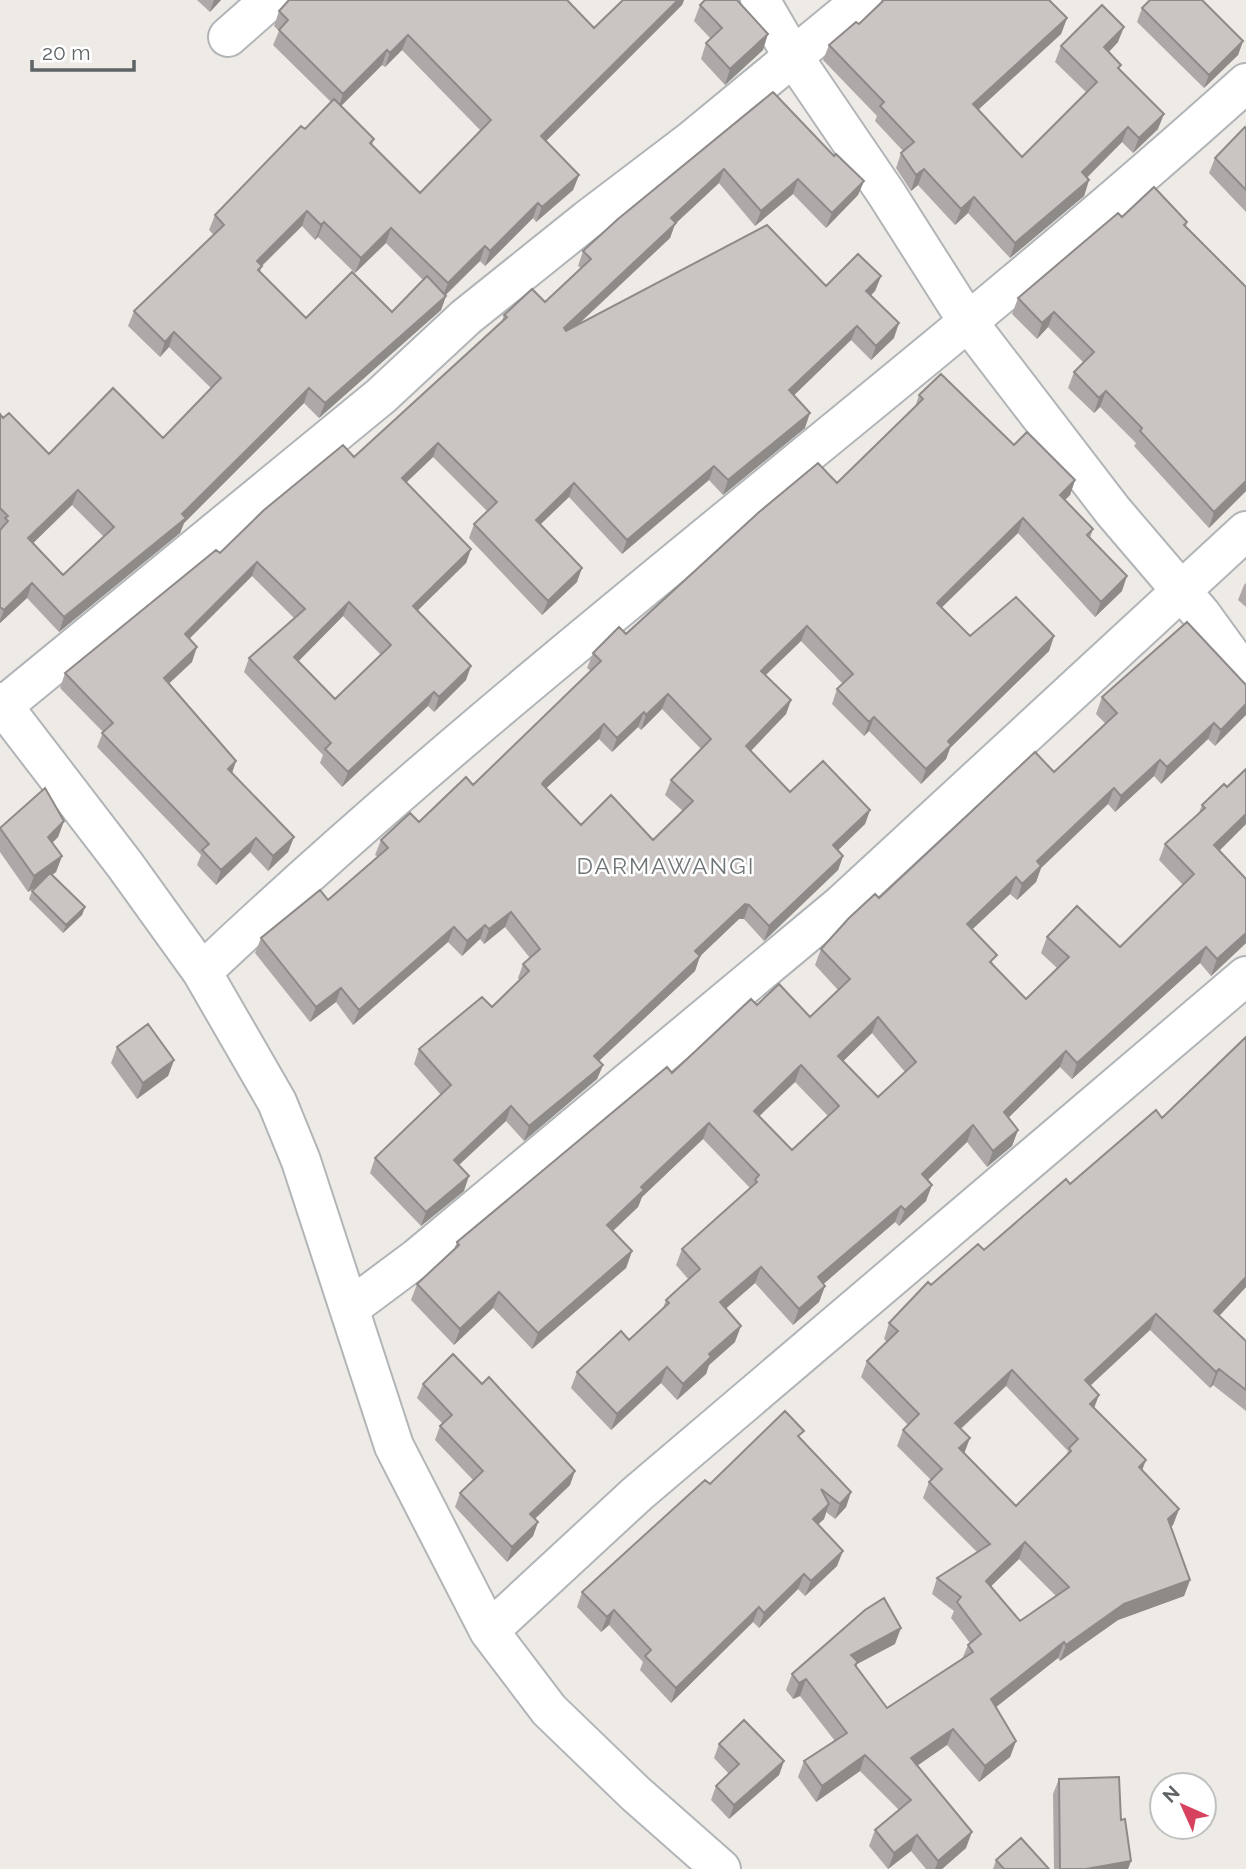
<svg xmlns="http://www.w3.org/2000/svg" width="1246" height="1869" viewBox="0 0 1246 1869" font-family="Raleway,sans-serif">
<style>
.lines{fill:none;stroke-linecap:round;stroke-linejoin:round}
.minor-casing{stroke:#b1b5b7;stroke-width:42}
.minor{stroke:#fff;stroke-width:38}
.wall{fill:#aea9a8;fill-rule:evenodd}
.shaded-wall{fill:#8d8a88}
.building{fill:#cac5c3;stroke:#8d8a88;stroke-width:2;fill-rule:evenodd}
.labels{text-anchor:middle;stroke-width:5;stroke-linejoin:round;paint-order:stroke}
.quarter-label{font-size:23px;letter-spacing:2px;fill:#6f7577;stroke:#fff}
</style>
<rect width="100%" height="100%" fill="#eeeae6"/>
<g class="lines">
<g class="minor-casing">
<path id="minor" d="M 760,0 L 792,55 L 886,193 L 968,322 L 1113,511 L 1201,614 L 1246,676
M 228,37 L 270,0
M 0,702 L 125,865 L 202,972 L 277,1102 L 301,1161 L 394,1446 L 489,1631 L 549,1710 L 636,1794 L 721,1869
M 3,706 L 381,396 L 466,317 L 587,220 L 691,141 L 862,0
M 202,972 C 534,658 906,389 1246,83
M 350,1308 L 417,1258 L 842,904 L 1246,531
M 489,1631 L 637,1494 L 1246,976"/>
</g>
<use href="#minor" class="minor"/>
</g>
<path class="wall" d="M 197,0 L 221,0 L 210,12 Z
M 623,0 L 684,0 L 682,5 L 546,141 L 579,175 L 573,190 L 536,222 L 533,218 L 485,266 L 480,261 L 446,295 L 446,296 L 441,310 L 319,418 L 304,403 L 184,523 L 180,533 L 59,632 L 27,598 L 0,623 L 0,414 L 49,454 L 163,438 L 211,388 L 169,347 L 160,357 L 128,326 L 134,311 L 214,235 L 209,230 L 215,215 L 305,129 L 331,102 L 273,45 L 279,31 L 274,26 L 279,11 L 594,28 ZM 402,50 L 481,131 L 420,193 L 372,145 L 374,139 L 341,106 L 382,65 L 385,67 ZM 302,226 L 315,240 L 318,237 L 355,273 L 386,243 L 423,280 L 392,312 L 306,318 L 260,272 L 262,266 ZM 72,505 L 104,537 L 63,575 L 33,543 Z
M 700,5 L 763,50 L 725,85 L 701,59 L 706,43 L 711,39 L 694,21 Z
M 1142,8 L 1243,41 L 1238,55 L 1204,88 L 1137,22 Z
M 1067,18 L 1061,34 L 978,110 L 1022,157 L 1087,93 L 1055,62 L 1061,46 L 1118,42 L 1109,52 L 1158,129 L 1133,153 L 1122,142 L 1087,178 L 1089,180 L 1084,196 L 1010,258 L 968,213 L 955,225 L 918,185 L 911,191 L 896,168 L 901,153 L 903,151 L 875,121 L 877,116 L 823,60 L 829,45 L 859,24 Z
M 773,92 L 834,156 L 864,181 L 858,195 L 826,228 L 793,194 L 755,226 L 719,183 L 675,224 L 670,238 L 578,325 L 826,286 L 881,276 L 875,291 L 871,295 L 894,338 L 871,360 L 851,340 L 794,395 L 805,428 L 723,495 L 709,480 L 622,554 L 569,497 L 540,525 L 577,582 L 542,615 L 469,538 L 474,524 L 487,511 L 433,457 L 406,483 L 471,549 L 466,563 L 417,611 L 466,680 L 434,712 L 428,706 L 342,787 L 320,763 L 323,755 L 244,672 L 249,658 L 294,618 L 252,576 L 189,639 L 192,662 L 169,683 L 236,761 L 232,773 L 294,837 L 288,852 L 268,871 L 250,852 L 216,885 L 197,865 L 201,855 L 97,747 L 103,732 L 60,688 L 65,673 L 220,553 L 354,457 L 502,321 L 504,315 L 545,302 L 581,268 L 578,266 L 583,251 ZM 343,616 L 381,655 L 335,699 L 298,661 Z
M 1246,128 L 1246,212 L 1209,173 L 1215,158 Z
M 1122,217 L 1187,222 L 1186,227 L 1246,287 L 1246,491 L 1209,528 L 1134,446 L 1136,443 L 1100,407 L 1094,413 L 1068,388 L 1074,372 L 1084,363 L 1048,327 L 1037,339 L 1012,314 L 1018,298 Z
M 919,395 L 1014,445 L 1075,480 L 1070,495 L 1065,500 L 1093,529 L 1090,538 L 1122,591 L 1095,617 L 1018,533 L 942,607 L 970,636 L 1054,636 L 1049,651 L 950,748 L 946,759 L 921,784 L 869,731 L 864,736 L 832,704 L 837,689 L 843,684 L 801,641 L 766,675 L 791,700 L 786,714 L 751,751 L 790,792 L 870,810 L 865,824 L 838,850 L 843,856 L 838,870 L 764,941 L 744,919 L 739,919 L 700,956 L 695,971 L 599,1061 L 603,1065 L 597,1079 L 524,1141 L 506,1121 L 459,1165 L 464,1191 L 421,1226 L 370,1173 L 375,1158 L 441,1095 L 414,1064 L 419,1049 L 492,1007 L 519,980 L 518,978 L 523,964 L 530,958 L 505,927 L 484,944 L 480,939 L 462,956 L 448,942 L 353,1025 L 336,1002 L 310,1022 L 255,953 L 261,938 L 328,900 L 378,857 L 375,855 L 381,840 L 419,822 L 473,785 L 591,671 L 587,668 L 593,653 L 626,634 L 837,483 L 915,407 ZM 662,709 L 701,749 L 671,780 L 665,795 L 683,811 L 653,840 L 581,825 L 546,788 L 599,739 L 612,752 L 638,727 L 641,730 Z
M 1246,583 L 1246,607 L 1238,600 L 1244,585 Z
M 1246,685 L 1215,746 L 1208,739 L 1161,784 L 1154,776 L 1115,812 L 1108,804 L 1041,868 L 1036,882 L 1017,900 L 1010,894 L 972,929 L 994,965 L 1026,999 L 1057,968 L 1041,953 L 1047,937 L 1120,947 L 1183,885 L 1159,860 L 1165,844 L 1198,815 L 1202,805 L 1227,787 L 1246,769 L 1246,824 L 1220,850 L 1246,943 L 1211,976 L 1200,963 L 1072,1079 L 1060,1067 L 1008,1118 L 1018,1130 L 1012,1146 L 987,1167 L 967,1142 L 928,1180 L 926,1201 L 899,1226 L 895,1222 L 823,1284 L 825,1286 L 819,1302 L 793,1325 L 755,1283 L 725,1309 L 735,1342 L 709,1365 L 706,1374 L 677,1400 L 661,1383 L 611,1430 L 571,1388 L 577,1372 L 629,1340 L 663,1308 L 666,1300 L 689,1280 L 676,1265 L 682,1249 L 750,1188 L 703,1139 L 642,1197 L 638,1207 L 613,1231 L 632,1251 L 626,1268 L 532,1349 L 493,1308 L 454,1345 L 411,1300 L 417,1284 L 454,1249 L 457,1242 L 672,1073 L 757,1005 L 810,1017 L 838,990 L 815,965 L 821,949 L 879,898 L 1054,772 L 1106,724 L 1096,714 L 1102,697 ZM 872,1033 L 905,1072 L 878,1097 L 843,1061 ZM 795,1082 L 828,1116 L 792,1150 L 759,1116 Z
M 64,821 L 58,837 L 52,843 L 62,856 L 56,872 L 52,875 L 85,907 L 82,915 L 63,933 L 29,899 L 32,891 L 38,885 L 28,892 L 0,852 L 0,828 Z
M 1246,1037 L 1246,1287 L 1219,1316 L 1246,1341 L 1246,1411 L 1213,1385 L 1210,1388 L 1150,1330 L 1090,1386 L 1094,1408 L 1142,1470 L 1179,1509 L 1173,1525 L 1171,1527 L 1190,1580 L 1184,1596 L 1118,1620 L 1060,1661 L 1058,1658 L 996,1707 L 1016,1741 L 1010,1757 L 979,1782 L 947,1745 L 917,1766 L 966,1848 L 942,1869 L 926,1869 L 911,1851 L 888,1869 L 869,1846 L 875,1830 L 899,1810 L 860,1771 L 816,1802 L 798,1777 L 804,1761 L 835,1741 L 800,1696 L 793,1699 L 786,1690 L 792,1674 L 895,1644 L 857,1664 L 856,1667 L 887,1708 L 962,1659 L 968,1645 L 970,1643 L 951,1618 L 954,1611 L 932,1594 L 937,1578 L 977,1552 L 923,1498 L 929,1482 L 931,1480 L 897,1446 L 903,1430 L 908,1425 L 861,1377 L 867,1361 L 887,1342 L 884,1339 L 889,1323 L 931,1285 L 984,1250 L 1070,1184 L 1162,1118 ZM 1006,1386 L 1068,1451 L 1066,1456 L 1016,1506 L 964,1454 L 961,1429 ZM 1019,1559 L 1056,1596 L 1020,1621 L 991,1586 Z
M 117,1047 L 174,1060 L 168,1076 L 137,1099 L 111,1063 Z
M 423,1384 L 570,1485 L 535,1519 L 538,1522 L 533,1536 L 507,1562 L 455,1507 L 460,1493 L 473,1480 L 435,1440 L 440,1426 L 443,1424 L 417,1398 Z
M 801,1439 L 851,1492 L 846,1507 L 835,1519 L 826,1512 L 824,1519 L 818,1524 L 837,1566 L 805,1596 L 798,1589 L 759,1628 L 753,1622 L 671,1703 L 640,1670 L 643,1662 L 609,1625 L 601,1632 L 577,1607 L 582,1592 L 710,1484 Z
M 719,1744 L 784,1761 L 779,1775 L 729,1819 L 711,1800 L 716,1786 L 729,1774 L 714,1758 Z
M 1059,1779 L 1121,1820 L 1131,1861 L 1128,1869 L 1054,1869 L 1053,1794 Z
M 996,1860 L 1049,1869 L 993,1869 Z"/>
<path class="shaded-wall" d="M 214,0 L 221,0 L 210,12 Z
M 678,0 L 684,0 L 682,5 L 536,151 L 541,136 Z
M 1067,18 L 1061,34 L 967,120 L 973,104 Z
M 1124,27 L 1118,42 L 1098,63 L 1104,47 Z
M 768,34 L 763,50 L 725,85 L 730,69 Z
M 408,35 L 402,50 L 385,67 L 390,53 Z
M 1243,41 L 1238,55 L 1204,88 L 1209,75 Z
M 387,50 L 382,65 L 338,109 L 343,94 Z
M 1164,114 L 1158,129 L 1133,153 L 1139,138 Z
M 1128,127 L 1122,142 L 1076,188 L 1082,172 Z
M 724,169 L 719,183 L 675,224 L 670,238 L 559,342 L 564,328 L 671,218 Z
M 924,169 L 918,185 L 911,191 L 916,175 Z
M 579,175 L 573,190 L 536,222 L 542,207 Z
M 798,179 L 793,194 L 755,226 L 761,211 Z
M 1089,180 L 1084,196 L 1010,258 L 1015,243 Z
M 864,181 L 858,195 L 826,228 L 832,213 Z
M 974,197 L 968,213 L 955,225 L 961,209 Z
M 538,203 L 533,218 L 485,266 L 490,251 Z
M 307,211 L 302,226 L 251,276 L 257,261 Z
M 324,222 L 318,237 L 315,240 L 321,225 Z
M 391,228 L 386,243 L 355,273 L 361,258 Z
M 485,246 L 480,261 L 442,298 L 448,283 Z
M 881,276 L 875,291 L 861,305 L 866,291 Z
M 446,296 L 441,310 L 319,418 L 325,403 Z
M 1054,312 L 1048,327 L 1037,339 L 1042,323 Z
M 899,323 L 894,338 L 871,360 L 876,346 Z
M 857,326 L 851,340 L 784,405 L 789,390 Z
M 174,332 L 169,347 L 160,357 L 165,342 Z
M 309,388 L 304,403 L 184,523 L 180,533 L 59,632 L 64,617 L 182,514 Z
M 1106,391 L 1100,407 L 1094,413 L 1099,398 Z
M 810,413 L 805,428 L 723,495 L 728,480 Z
M 438,443 L 433,457 L 396,492 L 402,478 Z
M 714,466 L 709,480 L 622,554 L 627,540 Z
M 1075,480 L 1070,495 L 1055,509 L 1060,495 Z
M 1246,481 L 1246,491 L 1209,528 L 1214,512 Z
M 574,483 L 569,497 L 530,534 L 536,520 Z
M 78,490 L 72,505 L 23,553 L 28,538 Z
M 1023,518 L 1018,533 L 932,617 L 937,603 Z
M 471,549 L 466,563 L 408,620 L 413,606 Z
M 257,562 L 252,576 L 180,648 L 185,634 Z
M 582,568 L 577,582 L 542,615 L 548,601 Z
M 1127,576 L 1122,591 L 1095,617 L 1101,602 Z
M 32,583 L 27,598 L 0,623 L 0,620 L 4,610 Z
M 349,602 L 343,616 L 289,671 L 294,657 Z
M 807,626 L 801,641 L 755,685 L 761,671 Z
M 1054,636 L 1049,651 L 950,748 L 946,759 L 921,784 L 926,769 L 948,741 Z
M 197,647 L 192,662 L 159,693 L 164,678 Z
M 471,666 L 466,680 L 434,712 L 439,697 Z
M 434,692 L 428,706 L 342,787 L 348,772 Z
M 668,694 L 662,709 L 641,730 L 646,715 Z
M 791,700 L 786,714 L 741,761 L 746,746 Z
M 1246,704 L 1246,715 L 1215,746 L 1221,730 Z
M 644,712 L 638,727 L 612,752 L 617,738 Z
M 874,717 L 869,731 L 864,736 L 869,722 Z
M 1214,723 L 1208,739 L 1161,784 L 1167,767 Z
M 604,724 L 599,739 L 538,796 L 544,781 Z
M 1160,760 L 1154,776 L 1115,812 L 1121,796 Z
M 236,761 L 231,776 L 228,769 Z
M 1114,788 L 1108,804 L 1041,868 L 1036,882 L 1017,900 L 1022,884 L 1037,861 Z
M 870,810 L 865,824 L 828,860 L 833,845 Z
M 1246,814 L 1246,824 L 1209,861 L 1214,845 Z
M 64,821 L 58,837 L 42,853 L 48,837 Z
M 294,837 L 288,852 L 268,871 L 273,856 Z
M 256,838 L 250,852 L 216,885 L 221,870 Z
M 62,856 L 56,872 L 28,892 L 34,876 Z
M 843,856 L 838,870 L 764,941 L 769,926 Z
M 1016,877 L 1010,894 L 961,940 L 967,924 Z
M 745,904 L 749,905 L 744,919 L 739,919 L 695,961 L 700,956 L 695,971 L 589,1070 L 594,1056 L 695,951 Z
M 85,907 L 82,915 L 63,933 L 66,925 Z
M 511,912 L 505,927 L 484,944 L 489,929 Z
M 485,925 L 480,939 L 462,956 L 467,941 Z
M 454,927 L 448,942 L 353,1025 L 359,1010 Z
M 1246,933 L 1246,943 L 1211,976 L 1217,959 Z
M 1206,947 L 1200,963 L 1072,1079 L 1077,1063 Z
M 341,988 L 336,1002 L 310,1022 L 316,1007 Z
M 878,1017 L 872,1033 L 832,1072 L 838,1056 Z
M 1066,1051 L 1060,1067 L 998,1128 L 1004,1112 Z
M 174,1060 L 168,1076 L 137,1099 L 143,1083 Z
M 603,1065 L 597,1079 L 524,1141 L 529,1126 Z
M 801,1065 L 795,1082 L 748,1127 L 754,1111 Z
M 511,1106 L 506,1121 L 448,1175 L 454,1160 Z
M 709,1123 L 703,1139 L 642,1197 L 638,1207 L 602,1241 L 607,1225 L 641,1187 Z
M 973,1125 L 967,1142 L 916,1191 L 922,1174 Z
M 1018,1130 L 1012,1146 L 987,1167 L 993,1151 Z
M 469,1176 L 464,1191 L 421,1226 L 426,1212 Z
M 932,1185 L 926,1201 L 899,1226 L 905,1210 Z
M 901,1206 L 895,1222 L 812,1294 L 818,1277 Z
M 632,1251 L 626,1268 L 532,1349 L 538,1333 Z
M 761,1267 L 755,1283 L 714,1319 L 720,1302 Z
M 1246,1277 L 1246,1287 L 1209,1327 L 1214,1311 Z
M 825,1286 L 819,1302 L 793,1325 L 799,1309 Z
M 499,1292 L 493,1308 L 454,1345 L 460,1329 Z
M 1156,1314 L 1150,1330 L 1079,1396 L 1085,1380 Z
M 741,1326 L 735,1342 L 709,1365 L 706,1374 L 677,1400 L 683,1384 L 709,1354 Z
M 667,1367 L 661,1383 L 611,1430 L 617,1414 Z
M 1219,1369 L 1213,1385 L 1210,1388 L 1216,1372 Z
M 1012,1370 L 1006,1386 L 949,1439 L 955,1423 Z
M 1099,1395 L 1093,1411 L 1090,1404 Z
M 970,1438 L 964,1454 L 959,1448 Z
M 1146,1460 L 1140,1476 L 1139,1467 Z
M 575,1471 L 570,1485 L 525,1528 L 530,1514 Z
M 851,1492 L 846,1507 L 835,1519 L 840,1504 Z
M 829,1504 L 824,1519 L 808,1534 L 813,1519 Z
M 1179,1509 L 1173,1525 L 1163,1535 L 1168,1519 Z
M 538,1522 L 533,1536 L 507,1562 L 512,1547 Z
M 1025,1542 L 1019,1559 L 980,1597 L 986,1581 Z
M 843,1551 L 837,1566 L 805,1596 L 811,1581 Z
M 804,1574 L 798,1589 L 759,1628 L 764,1613 Z
M 1190,1580 L 1184,1596 L 1118,1620 L 1060,1661 L 1066,1645 L 1124,1604 Z
M 759,1607 L 753,1622 L 671,1703 L 676,1688 Z
M 614,1610 L 609,1625 L 601,1632 L 607,1617 Z
M 901,1628 L 895,1644 L 857,1664 L 852,1678 L 851,1655 Z
M 1064,1642 L 1058,1658 L 986,1715 L 991,1699 Z
M 806,1679 L 800,1696 L 793,1699 L 799,1683 Z
M 953,1729 L 947,1745 L 905,1774 L 911,1758 Z
M 1016,1741 L 1010,1757 L 979,1782 L 985,1766 Z
M 865,1755 L 860,1771 L 816,1802 L 822,1786 Z
M 784,1761 L 779,1775 L 729,1819 L 734,1805 Z
M 972,1832 L 966,1848 L 942,1869 L 935,1869 L 938,1861 Z
M 917,1835 L 911,1851 L 888,1869 L 894,1853 Z
M 1131,1861 L 1128,1869 L 1086,1869 Z"/>
<path class="building" d="M 289,0 L 567,0 L 594,28 L 623,0 L 678,0 L 541,136 L 579,175 L 542,207 L 538,203 L 490,251 L 485,246 L 448,283 L 391,228 L 361,258 L 324,222 L 321,225 L 307,211 L 257,261 L 262,266 L 258,270 L 306,318 L 352,272 L 392,312 L 427,276 L 446,296 L 325,403 L 309,388 L 182,514 L 186,518 L 64,617 L 32,583 L 4,610 L 0,607 L 0,530 L 8,521 L 5,518 L 8,516 L 0,508 L 0,414 L 3,418 L 9,413 L 49,454 L 113,388 L 163,438 L 221,378 L 174,332 L 165,342 L 134,311 L 224,225 L 215,215 L 301,126 L 305,129 L 334,99 L 374,139 L 370,143 L 420,193 L 491,120 L 408,35 L 390,53 L 387,50 L 343,94 L 279,30 L 288,20 L 279,11 ZM 78,490 L 114,527 L 63,575 L 28,538 Z
M 705,0 L 737,0 L 768,34 L 730,69 L 706,43 L 722,28 L 700,5 Z
M 884,0 L 1049,0 L 1067,18 L 973,104 L 1022,157 L 1097,82 L 1061,46 L 1102,5 L 1124,27 L 1104,47 L 1121,65 L 1118,68 L 1164,114 L 1139,138 L 1128,127 L 1082,172 L 1089,180 L 1015,243 L 974,197 L 961,209 L 924,169 L 916,175 L 901,153 L 914,142 L 880,106 L 884,102 L 829,45 L 856,22 L 859,24 Z
M 1150,0 L 1202,0 L 1243,41 L 1209,75 L 1142,8 Z
M 773,92 L 834,156 L 836,154 L 864,181 L 832,213 L 798,179 L 761,211 L 724,169 L 671,218 L 676,223 L 564,328 L 566,331 L 767,225 L 826,286 L 858,254 L 881,276 L 866,291 L 899,323 L 876,346 L 857,326 L 789,390 L 810,413 L 728,480 L 714,466 L 627,540 L 574,483 L 536,520 L 582,568 L 548,601 L 474,524 L 497,502 L 438,443 L 402,478 L 471,549 L 413,606 L 471,666 L 439,697 L 434,692 L 348,772 L 325,749 L 331,743 L 249,658 L 305,609 L 257,562 L 185,634 L 197,647 L 164,678 L 236,761 L 228,769 L 294,837 L 273,856 L 256,838 L 221,870 L 202,850 L 209,844 L 102,733 L 113,723 L 65,673 L 216,550 L 220,553 L 264,510 L 343,445 L 354,457 L 507,317 L 504,315 L 532,289 L 545,302 L 591,259 L 583,251 L 618,219 ZM 349,602 L 391,645 L 335,699 L 294,657 Z
M 1245,127 L 1246,128 L 1246,190 L 1215,158 Z
M 1154,187 L 1187,222 L 1184,225 L 1246,287 L 1246,481 L 1214,512 L 1140,431 L 1142,428 L 1106,391 L 1099,398 L 1074,372 L 1094,352 L 1054,312 L 1042,323 L 1018,298 L 1118,213 L 1122,217 Z
M 941,374 L 1014,445 L 1027,432 L 1075,480 L 1060,495 L 1093,529 L 1087,535 L 1127,576 L 1101,602 L 1023,518 L 937,603 L 970,636 L 1016,597 L 1054,636 L 948,741 L 951,745 L 926,769 L 874,717 L 869,722 L 837,689 L 853,674 L 807,626 L 761,671 L 791,700 L 746,746 L 790,792 L 823,761 L 870,810 L 833,845 L 843,856 L 769,926 L 749,905 L 745,904 L 695,951 L 700,956 L 594,1056 L 603,1065 L 529,1126 L 511,1106 L 454,1160 L 469,1176 L 426,1212 L 375,1158 L 451,1085 L 419,1049 L 482,997 L 492,1007 L 529,971 L 523,964 L 540,949 L 511,912 L 489,929 L 485,925 L 467,941 L 454,927 L 359,1010 L 341,988 L 316,1007 L 261,938 L 320,890 L 328,900 L 388,848 L 381,840 L 410,813 L 419,822 L 466,777 L 473,785 L 601,661 L 593,653 L 619,627 L 626,634 L 758,513 L 818,463 L 837,483 L 923,399 L 919,395 ZM 668,694 L 711,739 L 671,780 L 693,801 L 653,840 L 611,795 L 581,825 L 542,784 L 544,781 L 604,724 L 617,738 L 644,712 L 646,715 Z
M 1187,622 L 1246,685 L 1246,704 L 1221,730 L 1214,723 L 1167,767 L 1160,760 L 1121,796 L 1114,788 L 1037,861 L 1041,866 L 1022,884 L 1016,877 L 967,924 L 997,955 L 990,962 L 1026,999 L 1069,957 L 1047,937 L 1077,906 L 1120,947 L 1194,874 L 1165,844 L 1205,808 L 1202,805 L 1224,784 L 1227,787 L 1246,769 L 1246,814 L 1214,845 L 1246,879 L 1246,933 L 1217,959 L 1206,947 L 1077,1063 L 1066,1051 L 1004,1112 L 1018,1130 L 993,1151 L 973,1125 L 922,1174 L 932,1185 L 905,1210 L 901,1206 L 818,1277 L 825,1286 L 799,1309 L 761,1267 L 720,1302 L 741,1326 L 709,1354 L 711,1357 L 683,1384 L 667,1367 L 617,1414 L 577,1372 L 621,1331 L 629,1340 L 669,1303 L 666,1300 L 700,1269 L 682,1249 L 757,1182 L 755,1180 L 759,1175 L 709,1123 L 641,1187 L 644,1190 L 607,1225 L 632,1251 L 538,1333 L 499,1292 L 460,1329 L 417,1284 L 459,1245 L 457,1242 L 667,1067 L 672,1073 L 751,999 L 757,1005 L 779,984 L 810,1017 L 850,979 L 821,949 L 849,918 L 875,894 L 879,898 L 1035,752 L 1054,772 L 1117,713 L 1102,697 ZM 878,1017 L 916,1062 L 878,1097 L 838,1056 ZM 801,1065 L 839,1106 L 792,1150 L 754,1111 Z
M 45,788 L 64,821 L 48,837 L 62,856 L 34,876 L 0,828 Z
M 50,873 L 85,907 L 66,925 L 32,891 Z
M 148,1024 L 174,1060 L 143,1083 L 117,1047 Z
M 1246,1037 L 1246,1277 L 1214,1311 L 1246,1341 L 1246,1390 L 1219,1369 L 1216,1372 L 1156,1314 L 1085,1380 L 1099,1395 L 1090,1404 L 1146,1460 L 1139,1467 L 1179,1509 L 1168,1519 L 1190,1580 L 1124,1604 L 1066,1645 L 1064,1642 L 991,1699 L 1016,1741 L 985,1766 L 953,1729 L 911,1758 L 972,1832 L 938,1861 L 917,1835 L 894,1853 L 875,1830 L 911,1800 L 865,1755 L 822,1786 L 804,1761 L 847,1733 L 806,1679 L 799,1683 L 792,1674 L 865,1610 L 884,1598 L 901,1628 L 851,1655 L 858,1662 L 855,1665 L 887,1708 L 973,1652 L 968,1645 L 981,1634 L 957,1602 L 961,1597 L 937,1578 L 990,1544 L 929,1482 L 942,1469 L 903,1430 L 919,1414 L 867,1361 L 898,1331 L 889,1323 L 928,1282 L 931,1285 L 978,1244 L 984,1250 L 1066,1179 L 1070,1184 L 1156,1110 L 1162,1118 ZM 1012,1370 L 1078,1439 L 1069,1448 L 1071,1451 L 1016,1506 L 959,1448 L 970,1438 L 955,1423 ZM 1025,1542 L 1069,1587 L 1020,1621 L 986,1581 Z
M 453,1354 L 482,1384 L 489,1377 L 575,1471 L 530,1514 L 538,1522 L 512,1547 L 460,1493 L 483,1471 L 440,1426 L 452,1415 L 423,1384 Z
M 785,1411 L 804,1431 L 798,1436 L 851,1492 L 840,1504 L 821,1489 L 829,1504 L 813,1519 L 843,1551 L 811,1581 L 804,1574 L 764,1613 L 759,1607 L 676,1688 L 645,1656 L 651,1650 L 614,1610 L 607,1617 L 582,1592 L 705,1480 L 710,1484 Z
M 744,1720 L 784,1761 L 734,1805 L 716,1786 L 739,1764 L 719,1744 Z
M 1119,1777 L 1121,1820 L 1125,1819 L 1131,1861 L 1086,1869 L 1060,1869 L 1059,1779 Z
M 1021,1838 L 1049,1869 L 1004,1869 L 996,1860 Z"/>
<g class="labels">
<g class="quarter-label">
<text x="666" y="874">DARMAWANGI</text>
</g>
</g>
<g transform="translate(1183 1806) rotate(315)"><circle r="33" fill="#ffffff" stroke="#bfc1c1" stroke-width="2"/>
<path d="M0-5L12 26L0 18L-12 26Z" fill="#d7435e"/>
<text y="-10" font-size="19" font-weight="bold" text-anchor="middle" fill="#5e6365">N</text>
</g>
<path d="M32 60v10h102v-10" fill="none" stroke="#5e6365" stroke-width="3.5"/>
<text x="42" y="60" font-size="21" fill="#5e6365" stroke="#ffffff" stroke-width="5" paint-order="stroke">20 m</text>
</svg>
